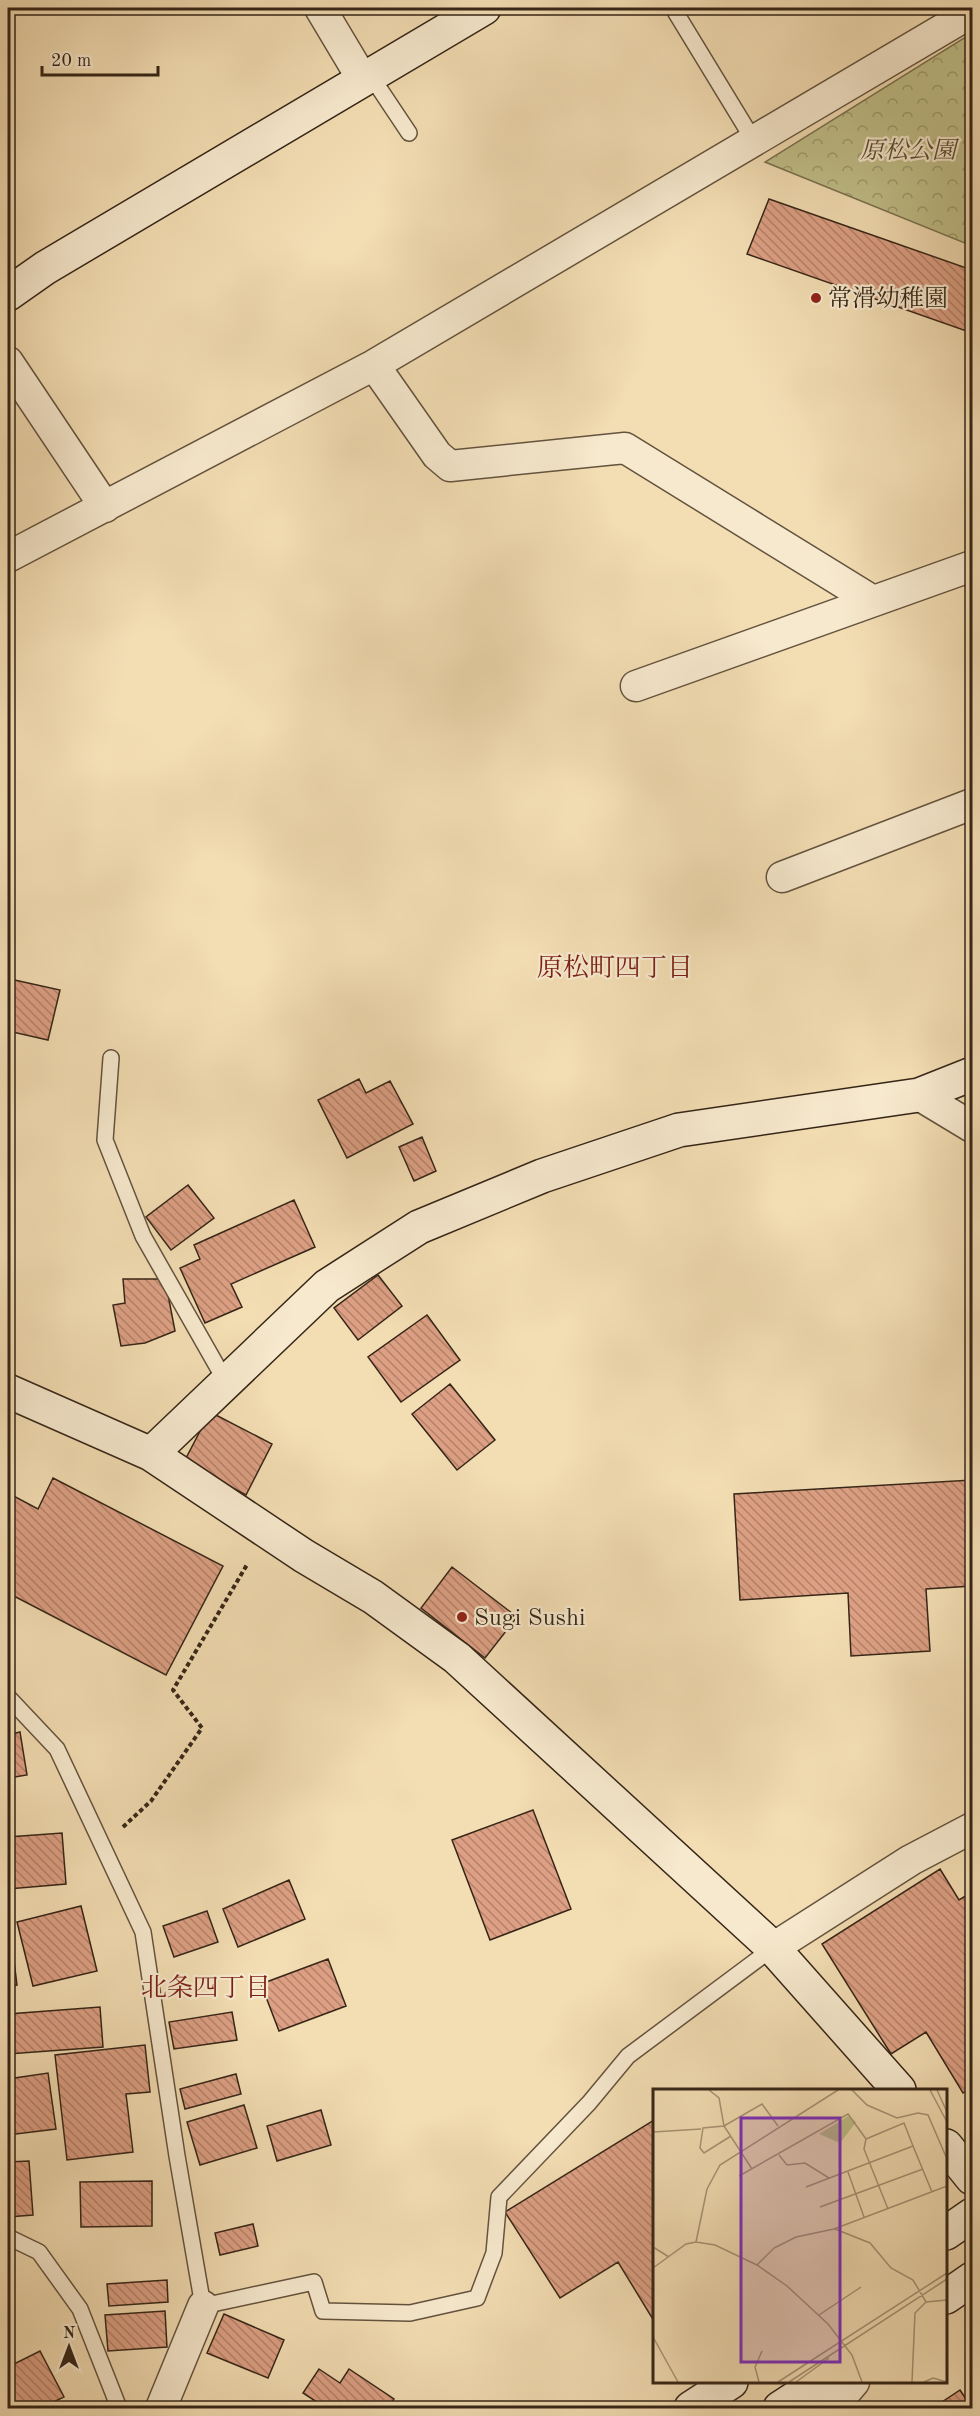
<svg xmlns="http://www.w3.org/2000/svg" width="980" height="2416" viewBox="0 0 980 2416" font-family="'Old Standard TT','Noto Serif JP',serif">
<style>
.park{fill:url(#park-crowns);stroke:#7a7250;stroke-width:1.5}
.building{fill:url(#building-back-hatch);stroke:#352517;stroke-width:1.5}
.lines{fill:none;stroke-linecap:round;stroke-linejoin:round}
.lane-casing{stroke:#64533e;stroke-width:18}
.street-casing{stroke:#64533e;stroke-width:33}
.secondary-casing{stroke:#352517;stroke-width:36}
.path{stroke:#352517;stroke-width:4;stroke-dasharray:4.5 3;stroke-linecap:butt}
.lane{stroke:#f7e9ce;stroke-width:15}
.street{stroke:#f7e9ce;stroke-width:30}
.secondary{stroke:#f7e9ce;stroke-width:33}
.poi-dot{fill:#8f2418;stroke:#f7e9ce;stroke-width:2}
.labels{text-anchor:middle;stroke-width:4.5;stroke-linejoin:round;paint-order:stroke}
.park-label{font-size:24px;font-style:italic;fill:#584c34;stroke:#f7e9ce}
.poi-label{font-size:24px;fill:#352517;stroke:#f7e9ce;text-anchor:start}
.neighbourhood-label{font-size:26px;fill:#7a1f14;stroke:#f7e9ce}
.inset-road{fill:none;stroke:#a79375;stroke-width:1.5}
.view{fill:#7b2cbf;fill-opacity:0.15;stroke:#7b2cbf;stroke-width:3}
.inset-edge{fill:none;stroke:#352517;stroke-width:3}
</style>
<defs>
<pattern id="park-crowns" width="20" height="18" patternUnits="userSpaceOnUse" patternTransform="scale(1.5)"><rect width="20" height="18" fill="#c0bf89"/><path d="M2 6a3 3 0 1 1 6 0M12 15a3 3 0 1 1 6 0" fill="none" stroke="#9d9b6f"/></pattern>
<pattern id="building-back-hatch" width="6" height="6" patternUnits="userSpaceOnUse" patternTransform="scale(1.5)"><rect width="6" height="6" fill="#dda084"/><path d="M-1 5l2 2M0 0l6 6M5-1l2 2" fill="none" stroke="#b4826b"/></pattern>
</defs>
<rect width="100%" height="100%" fill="#f3ddb3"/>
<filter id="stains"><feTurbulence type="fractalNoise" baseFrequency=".00333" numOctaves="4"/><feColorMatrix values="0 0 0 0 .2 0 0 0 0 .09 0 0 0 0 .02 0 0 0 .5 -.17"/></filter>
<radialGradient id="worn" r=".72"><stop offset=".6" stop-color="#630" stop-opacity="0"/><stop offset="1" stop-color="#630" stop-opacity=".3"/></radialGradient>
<path class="park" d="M 972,33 L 972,246 L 765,162 Z"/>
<path class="building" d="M 769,199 L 972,270 L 972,333 L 747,254 Z
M 10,979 L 60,990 L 48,1040 L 8,1031 Z
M 359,1079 L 366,1093 L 390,1081 L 413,1124 L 347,1158 L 318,1100 Z
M 422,1137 L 436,1171 L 414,1181 L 399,1147 Z
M 188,1185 L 214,1218 L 171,1250 L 146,1217 Z
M 294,1200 L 315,1247 L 231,1284 L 242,1307 L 205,1323 L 180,1268 L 200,1259 L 194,1245 Z
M 378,1275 L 402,1306 L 358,1340 L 334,1308 Z
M 123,1279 L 165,1279 L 175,1331 L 145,1343 L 121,1346 L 113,1305 L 125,1303 Z
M 427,1315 L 460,1360 L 401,1402 L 368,1357 Z
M 450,1384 L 495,1440 L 457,1470 L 412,1414 Z
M 210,1412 L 272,1444 L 246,1495 L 184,1462 Z
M 53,1478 L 223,1566 L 166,1675 L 8,1593 L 8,1493 L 38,1509 Z
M 972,1480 L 972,1586 L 926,1589 L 930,1651 L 851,1656 L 848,1593 L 740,1600 L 734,1494 Z
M 452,1567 L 517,1617 L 485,1658 L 421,1608 Z
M 20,1732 L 27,1775 L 8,1778 L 8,1735 Z
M 533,1810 L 571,1909 L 490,1940 L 452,1840 Z
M 62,1833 L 66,1884 L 8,1889 L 8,1837 Z
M 940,1869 L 959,1900 L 972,1892 L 972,2087 L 963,2093 L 926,2032 L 891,2054 L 822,1944 Z
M 289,1880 L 305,1919 L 238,1947 L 223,1909 Z
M 81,1906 L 97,1971 L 33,1986 L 17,1922 Z
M 207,1911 L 218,1942 L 174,1957 L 163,1926 Z
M 10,1929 L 17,1985 L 8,1986 L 8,1930 Z
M 328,1959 L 346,2006 L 279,2031 L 261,1984 Z
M 100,2007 L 103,2047 L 8,2054 L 8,2014 Z
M 232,2012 L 237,2040 L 174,2049 L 169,2022 Z
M 145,2045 L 150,2092 L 126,2094 L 133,2152 L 67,2160 L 55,2055 Z
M 48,2073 L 56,2129 L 8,2135 L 8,2079 Z
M 236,2074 L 241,2094 L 185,2109 L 180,2089 Z
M 244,2105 L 257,2148 L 200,2165 L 187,2122 Z
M 321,2110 L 331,2145 L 277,2161 L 267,2126 Z
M 654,2120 L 654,2321 L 618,2262 L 560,2298 L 505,2212 Z
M 29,2161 L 33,2215 L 8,2217 L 8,2162 Z
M 152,2181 L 152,2226 L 81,2227 L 80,2182 Z
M 253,2224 L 258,2246 L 220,2255 L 215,2233 Z
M 167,2280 L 168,2302 L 109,2306 L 107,2284 Z
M 165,2311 L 167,2347 L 108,2351 L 105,2315 Z
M 224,2314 L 284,2340 L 268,2378 L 207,2353 Z
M 40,2351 L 64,2397 L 41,2408 L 8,2408 L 8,2367 Z
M 319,2369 L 340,2383 L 349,2369 L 394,2399 L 388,2408 L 326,2408 L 303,2393 Z
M 960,2390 L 972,2408 L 933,2408 Z"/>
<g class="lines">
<g class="lane-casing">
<path id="lane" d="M 673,8 L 754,141
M 371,76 L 409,133
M 111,1058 L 105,1140 L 143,1236 L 226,1382
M 8,1697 L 57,1749 L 143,1932 L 177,2156 L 203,2306 L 314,2282 L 323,2311 L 410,2313 L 477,2298 L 494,2253 L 499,2197 L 589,2103 L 628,2056 L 773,1948
M 8,2237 L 39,2252 L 80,2309 L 119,2408"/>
</g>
<g class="street-casing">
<path id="street" d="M 320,8 L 363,80
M 8,362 L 105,507
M 374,365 L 437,455 L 450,466 L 625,448 L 873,601
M 8,557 L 374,365 L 972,12
M 636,686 L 972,566
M 782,877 L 972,804
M 919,1095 L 972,1127
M 773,1948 L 911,1860 L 972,1828
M 161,2408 L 203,2306
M 832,2408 L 854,2382"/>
</g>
<g class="secondary-casing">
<path id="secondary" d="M 8,294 L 45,268 L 484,8
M 8,1391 L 151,1454 L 304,1556 L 373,1597 L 457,1658 L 773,1948 L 899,2090
M 151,1454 L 327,1286 L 419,1227 L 542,1176 L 679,1130 L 919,1095 L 972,1074
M 946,2146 L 972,2178
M 946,2233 L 972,2215
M 946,2297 L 972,2279
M 691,2408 L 731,2382
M 780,2408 L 820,2382"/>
</g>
<path class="path" d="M 123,1827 L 151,1801 L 202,1728 L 173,1690 L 248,1563"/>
<use href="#lane" class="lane"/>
<use href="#street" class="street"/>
<use href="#secondary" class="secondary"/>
</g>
<g class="poi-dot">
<circle cx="816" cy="298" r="6"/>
<circle cx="462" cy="1617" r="6"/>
</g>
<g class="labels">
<g class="park-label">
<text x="908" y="158">原松公園</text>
</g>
<g class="poi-label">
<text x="828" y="306">常滑幼稚園</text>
<text x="474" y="1625">Sugi Sushi</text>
</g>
<g class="neighbourhood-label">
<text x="615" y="976">原松町四丁目</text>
<text x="206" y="1996">北条四丁目</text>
</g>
</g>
<g transform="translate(653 2089)">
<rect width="294" height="294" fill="#f3ddb3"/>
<path d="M 195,27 L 203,33 L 187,54 L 166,45 Z" fill="#c0bf89"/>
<path class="inset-road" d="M 56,1 L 66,9 L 71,37 L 99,80M 199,1 L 214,16 L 244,29 L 265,24 L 275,26 L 294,70M 277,1 L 294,33M 284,1 L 294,23M 0,43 L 48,40M 78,47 L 51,64 L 47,59 L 50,39 L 71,37 L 109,15 L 125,37M 213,50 L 251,34 L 260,57M 126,66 L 134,76 L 152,74 L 176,89M 195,83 L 211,128M 86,87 L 195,25 L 213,50 L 211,60 L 235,120M 153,98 L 260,57 L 279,103M 167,118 L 270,80M 182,140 L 217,154 L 238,179 L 260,191 L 273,213 L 294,211M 43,153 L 54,100 L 67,76 L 185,1M 0,158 L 16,168M 104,176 L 121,159 L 143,148 L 181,140 L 294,97M 0,179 L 33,155 L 43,153 L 62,156 L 104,176 L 134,197 L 175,235 L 199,266 L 209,293M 166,226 L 208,198M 0,248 L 25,293M 106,293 L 102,278 L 109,262M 125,293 L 294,184M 136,293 L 294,190M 143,293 L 176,269M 259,293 L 262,224 L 273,213M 271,293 L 280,289 L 294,293"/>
<path class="view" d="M 88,29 L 187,29 L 187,273 L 88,273 Z"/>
<rect width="294" height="294" class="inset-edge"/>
</g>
<rect width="980" height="2416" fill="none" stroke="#f3ddb3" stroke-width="30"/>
<rect x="9" y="9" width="962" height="2398" fill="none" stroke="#352517" stroke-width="3"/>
<rect x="15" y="15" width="950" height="2386" fill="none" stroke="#352517" stroke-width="1.5"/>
<g transform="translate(69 2347)" stroke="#f7e9ce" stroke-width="4.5" paint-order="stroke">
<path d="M0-4.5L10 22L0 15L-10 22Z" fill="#352517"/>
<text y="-9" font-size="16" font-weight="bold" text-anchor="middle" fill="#352517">N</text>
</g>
<path d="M42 66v9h116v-9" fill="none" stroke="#352517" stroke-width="3"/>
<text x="51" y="66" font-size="18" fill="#352517" stroke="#f7e9ce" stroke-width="4.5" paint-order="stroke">20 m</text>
<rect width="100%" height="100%" filter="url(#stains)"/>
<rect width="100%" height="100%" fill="url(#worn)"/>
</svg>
